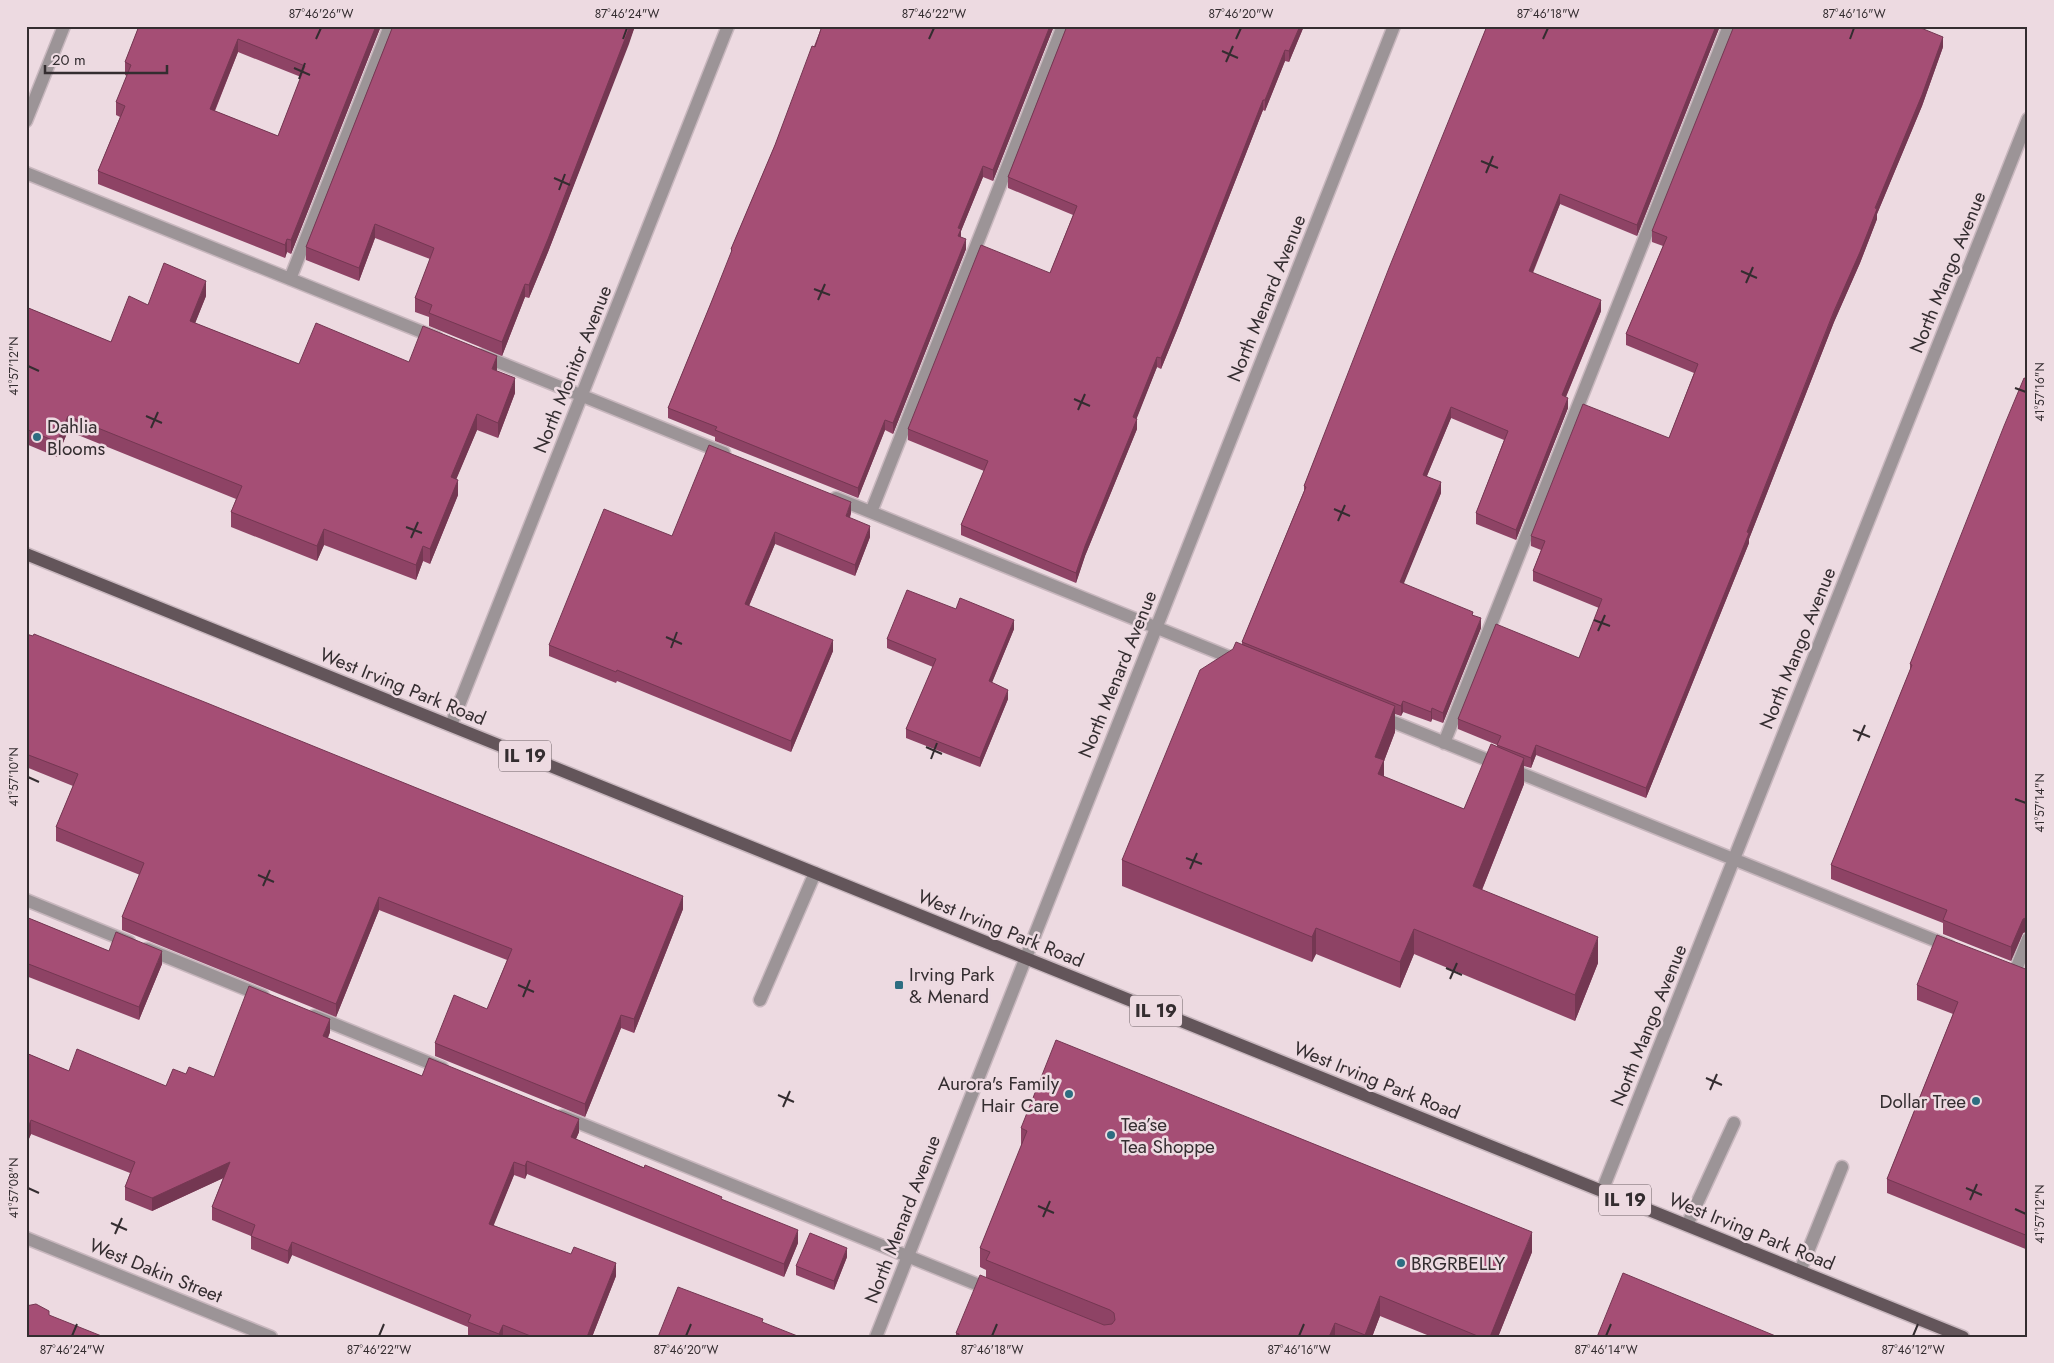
<svg xmlns="http://www.w3.org/2000/svg" width="2054" height="1363" viewBox="0 0 2054 1363" font-family="Jost,sans-serif">
<style>
.lines{fill:none;stroke-linecap:round;stroke-linejoin:round}
.minor-casing{stroke:#c8b7be;stroke-width:15}
.major-casing{stroke:#c8b7be;stroke-width:15}
.minor{stroke:#9c9497;stroke-width:12}
.major{stroke:#63555a;stroke-width:12}
.wall{fill:#8e4365;fill-rule:evenodd}
.shaded-wall{fill:#743752}
.building{fill:#a54e75;stroke:#743752;fill-rule:evenodd}
.ticks{fill:none;stroke:#342d30;stroke-width:2}
.poi-dot{fill:#2d6d81;stroke:#eddae1;stroke-width:2}
.labels{text-anchor:middle;stroke-width:5;stroke-linejoin:round;paint-order:stroke}
.shield{fill:#eddae1;stroke:#6c6165;stroke-width:1}
.shield-label{font-size:18px;font-weight:bold;fill:#342d30}
.street-label{font-size:19px;fill:#342d30;stroke:#eddae1}
.poi-label{font-size:19px;fill:#342d30;stroke:#eddae1;text-anchor:start}
.neatline{fill:none;stroke:#342d30;stroke-width:2}
.ticks-label{font-size:12px;text-anchor:middle;fill:#342d30}
</style>
<rect width="100%" height="100%" fill="#eddae1"/>
<g class="lines">
<g class="minor-casing">
<path id="minor" d="M 26,121 L 64,26
M 26,173 L 437,338
M 290,279 L 390,26
M 481,355 L 724,453
M 836,498 L 1239,661
M 871,512 L 1063,26
M 1381,717 L 1949,946
M 451,725 L 728,26
M 1444,743 L 1729,26
M 26,900 L 129,942
M 147,949 L 263,996
M 2015,972 L 2028,939
M 760,1000 L 815,873
M 314,1016 L 442,1068
M 562,1116 L 991,1290
M 1602,1191 L 2028,119
M 1687,1225 L 1734,1123
M 26,1238 L 271,1337
M 1800,1271 L 1842,1167
M 876,1337 L 1394,26"/>
</g>
<g class="major-casing">
<path id="major" d="M 26,554 L 1963,1337"/>
</g>
<use href="#minor" class="minor"/>
<use href="#major" class="major"/>
</g>
<path class="wall" d="M 139,26 L 320,29 L 326,28 L 326,26 L 381,26 L 291,254 L 287,252 L 285,258 L 98,184 L 98,171 L 120,117 L 116,115 L 116,102 L 127,76 L 125,75 L 125,62 ZM 238,52 L 301,77 L 278,136 L 215,111 Z
M 393,26 L 635,26 L 548,252 L 529,298 L 525,297 L 502,356 L 429,326 L 429,317 L 415,312 L 415,298 L 430,259 L 375,238 L 359,281 L 306,260 L 306,247 Z
M 822,26 L 1054,26 L 993,181 L 983,177 L 961,231 L 961,237 L 966,249 L 893,434 L 885,430 L 858,498 L 715,441 L 715,437 L 668,418 L 668,408 L 711,303 L 731,255 L 731,249 L 775,145 Z
M 1067,26 L 1304,26 L 1289,62 L 1285,61 L 1265,111 L 1263,110 L 1179,325 L 1161,369 L 1157,367 L 1136,419 L 1137,429 L 1085,556 L 1076,583 L 961,535 L 961,525 L 984,471 L 908,440 L 908,429 L 1050,273 L 1073,215 L 1008,188 L 1008,177 Z
M 1487,26 L 1720,26 L 1637,236 L 1560,204 L 1533,273 L 1601,311 L 1566,397 L 1568,408 L 1516,540 L 1476,524 L 1476,513 L 1504,440 L 1451,418 L 1427,476 L 1441,493 L 1403,584 L 1473,615 L 1481,628 L 1443,723 L 1432,719 L 1431,722 L 1403,712 L 1401,716 L 1395,714 L 1395,732 L 1384,761 L 1384,777 L 1464,809 L 1497,747 L 1497,745 L 1458,729 L 1458,719 L 1579,658 L 1599,608 L 1533,581 L 1533,571 L 1541,550 L 1531,546 L 1531,536 L 1669,438 L 1694,373 L 1626,345 L 1626,334 L 1663,246 L 1652,242 L 1652,231 L 1943,47 L 1922,106 L 1877,214 L 1877,219 L 1860,263 L 1834,322 L 1749,539 L 1749,543 L 1646,798 L 1536,755 L 1531,768 L 1524,766 L 1524,784 L 1482,890 L 1598,963 L 1575,1021 L 1414,954 L 1400,988 L 1316,954 L 1312,962 L 1122,886 L 1122,860 L 1242,644 L 1242,642 L 1304,491 L 1304,486 Z
M 206,296 L 195,323 L 299,364 L 409,362 L 497,371 L 515,393 L 498,438 L 477,430 L 456,479 L 458,495 L 430,564 L 423,561 L 416,580 L 324,545 L 317,561 L 231,527 L 231,512 L 236,499 L 68,431 L 57,457 L 26,444 L 26,307 L 111,342 L 148,305 Z
M 2028,377 L 2028,931 L 2023,933 L 2011,961 L 1943,934 L 1943,923 L 1831,879 L 1831,865 L 1910,670 L 1910,664 Z
M 851,513 L 850,518 L 870,537 L 855,576 L 775,544 L 749,606 L 833,651 L 791,752 L 617,681 L 616,683 L 549,656 L 549,645 L 672,536 Z
M 956,609 L 1014,629 L 992,682 L 1008,699 L 980,767 L 906,738 L 906,729 L 933,667 L 887,648 L 887,639 Z
M 26,634 L 683,909 L 634,1033 L 621,1028 L 585,1117 L 435,1056 L 435,1043 L 487,1009 L 507,960 L 379,910 L 336,1017 L 122,930 L 122,917 L 140,875 L 56,841 L 56,827 L 73,786 L 26,767 Z
M 26,917 L 109,951 L 162,964 L 139,1020 L 26,976 Z
M 2028,948 L 2028,968 L 2026,967 L 2026,953 Z
M 2028,970 L 2028,1250 L 1887,1193 L 1887,1179 L 1953,1014 L 1917,1000 L 1917,985 Z
M 330,1032 L 328,1038 L 422,1076 L 579,1132 L 576,1139 L 722,1200 L 798,1243 L 784,1277 L 527,1174 L 525,1179 L 514,1175 L 493,1225 L 616,1276 L 592,1337 L 473,1337 L 468,1335 L 468,1327 L 292,1255 L 288,1264 L 251,1249 L 251,1236 L 212,1220 L 212,1207 L 223,1178 L 152,1211 L 125,1200 L 125,1187 L 130,1173 L 31,1134 L 28,1141 L 26,1140 L 26,1053 L 69,1071 L 166,1086 L 186,1074 L 214,1077 Z
M 1021,1128 L 1532,1252 L 1498,1337 L 1432,1337 L 1380,1316 L 1372,1337 L 956,1337 L 956,1333 L 986,1277 L 986,1270 L 980,1267 L 980,1248 L 1021,1147 Z
M 847,1257 L 834,1290 L 796,1275 L 796,1266 Z"/>
<path class="shaded-wall" d="M 376,26 L 381,26 L 291,254 L 291,240 Z
M 630,26 L 635,26 L 629,44 L 548,252 L 529,298 L 529,285 Z
M 1050,26 L 1054,26 L 993,181 L 993,170 Z
M 1300,26 L 1304,26 L 1289,62 L 1289,51 Z
M 1716,26 L 1720,26 L 1637,236 L 1637,225 Z
M 1943,37 L 1943,47 L 1922,106 L 1877,214 L 1877,219 L 1860,263 L 1834,322 L 1749,539 L 1749,543 L 1646,798 L 1646,788 Z
M 238,39 L 238,52 L 210,122 L 210,109 Z
M 1285,50 L 1285,61 L 1265,111 L 1265,100 Z
M 1263,100 L 1263,110 L 1179,325 L 1161,369 L 1161,358 Z
M 983,166 L 983,177 L 961,231 L 961,239 L 958,246 L 958,228 Z
M 1560,194 L 1560,204 L 1529,281 L 1529,271 Z
M 375,224 L 375,238 L 359,281 L 359,268 Z
M 287,239 L 287,252 L 285,258 L 285,245 Z
M 966,239 L 966,249 L 893,434 L 893,423 Z
M 206,281 L 206,296 L 190,336 L 190,321 Z
M 525,284 L 525,297 L 502,356 L 502,342 Z
M 1601,300 L 1601,311 L 1562,406 L 1562,395 Z
M 497,356 L 497,371 L 492,369 Z
M 1157,357 L 1157,367 L 1133,428 L 1133,417 Z
M 515,378 L 515,393 L 498,438 L 498,423 Z
M 1568,398 L 1568,408 L 1516,540 L 1516,530 Z
M 1451,407 L 1451,418 L 1423,485 L 1423,475 Z
M 477,414 L 477,430 L 451,492 L 451,477 Z
M 68,416 L 68,431 L 57,457 L 57,442 Z
M 1137,419 L 1137,429 L 1085,556 L 1076,583 L 1076,573 L 1085,546 Z
M 885,420 L 885,430 L 858,498 L 858,488 Z
M 458,480 L 458,495 L 430,564 L 430,549 Z
M 1441,482 L 1441,493 L 1400,593 L 1400,582 Z
M 851,502 L 851,513 L 846,527 L 846,516 Z
M 870,526 L 870,537 L 855,576 L 855,565 Z
M 324,529 L 324,545 L 317,561 L 317,546 Z
M 775,532 L 775,544 L 745,615 L 745,604 Z
M 423,546 L 423,561 L 416,580 L 416,565 Z
M 1481,618 L 1481,628 L 1443,723 L 1443,713 Z
M 1014,620 L 1014,629 L 989,690 L 989,681 Z
M 833,640 L 833,651 L 791,752 L 791,741 Z
M 1008,690 L 1008,699 L 980,767 L 980,758 Z
M 1403,701 L 1403,712 L 1401,716 L 1401,706 Z
M 1395,706 L 1395,732 L 1384,761 L 1384,786 L 1378,800 L 1375,757 Z
M 1432,708 L 1432,719 L 1431,722 L 1431,712 Z
M 1536,745 L 1536,755 L 1531,768 L 1531,758 Z
M 1524,758 L 1524,784 L 1473,912 L 1473,886 Z
M 683,896 L 683,909 L 634,1033 L 634,1019 Z
M 379,897 L 379,910 L 336,1017 L 336,1004 Z
M 2027,917 L 2027,931 L 2023,933 L 2011,961 L 2011,947 L 2023,919 Z
M 1316,928 L 1316,954 L 1312,962 L 1312,937 Z
M 1414,929 L 1414,954 L 1400,988 L 1400,962 Z
M 1598,937 L 1598,963 L 1575,1021 L 1575,995 Z
M 162,951 L 162,964 L 139,1020 L 139,1007 Z
M 621,1015 L 621,1028 L 585,1117 L 585,1104 Z
M 330,1019 L 330,1032 L 323,1049 L 323,1036 Z
M 579,1119 L 579,1132 L 571,1150 L 571,1137 Z
M 31,1120 L 31,1134 L 28,1141 L 28,1128 Z
M 527,1161 L 527,1174 L 525,1179 L 525,1166 Z
M 230,1162 L 230,1175 L 152,1211 L 152,1198 Z
M 514,1162 L 514,1175 L 489,1237 L 489,1224 Z
M 798,1230 L 798,1243 L 784,1277 L 784,1264 Z
M 1532,1232 L 1532,1252 L 1498,1337 L 1490,1337 Z
M 292,1242 L 292,1255 L 288,1264 L 288,1251 Z
M 847,1248 L 847,1257 L 834,1290 L 834,1281 Z
M 616,1263 L 616,1276 L 592,1337 L 587,1337 Z
M 1380,1296 L 1380,1316 L 1372,1337 L 1365,1337 L 1365,1335 Z
M 1335,1323 L 1335,1337 L 1329,1337 Z
M 503,1325 L 503,1337 L 499,1337 L 499,1334 Z"/>
<path class="building" d="M 139,26 L 312,26 L 320,29 L 321,26 L 326,28 L 326,26 L 376,26 L 291,240 L 287,239 L 285,245 L 98,171 L 125,106 L 116,102 L 131,65 L 125,62 ZM 238,39 L 305,66 L 278,136 L 210,109 Z
M 393,26 L 630,26 L 548,239 L 529,285 L 525,284 L 502,342 L 429,313 L 432,305 L 415,298 L 434,248 L 375,224 L 359,268 L 306,247 Z
M 822,26 L 1050,26 L 993,170 L 983,166 L 958,228 L 961,229 L 958,236 L 966,239 L 893,423 L 885,420 L 858,488 L 715,430 L 717,427 L 668,408 L 711,303 L 732,250 L 731,249 L 775,145 L 812,46 L 815,47 Z
M 1067,26 L 1300,26 L 1289,51 L 1285,50 L 1265,100 L 1263,100 L 1179,314 L 1161,358 L 1157,357 L 1133,417 L 1137,419 L 1085,546 L 1076,573 L 961,525 L 988,461 L 908,429 L 981,245 L 1050,273 L 1077,206 L 1008,177 Z
M 1487,26 L 1716,26 L 1637,225 L 1560,194 L 1529,271 L 1601,300 L 1562,395 L 1568,398 L 1516,530 L 1476,513 L 1508,431 L 1451,407 L 1423,475 L 1441,482 L 1400,582 L 1473,612 L 1472,615 L 1481,618 L 1443,713 L 1432,708 L 1431,712 L 1403,701 L 1401,706 L 1242,642 L 1306,487 L 1304,486 L 1389,268 Z
M 1734,26 L 1916,26 L 1943,37 L 1922,95 L 1875,208 L 1877,209 L 1860,252 L 1834,311 L 1747,532 L 1749,533 L 1646,788 L 1536,745 L 1531,758 L 1497,745 L 1501,736 L 1458,719 L 1496,624 L 1579,658 L 1602,599 L 1533,571 L 1545,541 L 1531,536 L 1583,404 L 1669,438 L 1698,364 L 1626,334 L 1667,237 L 1652,231 Z
M 164,263 L 206,281 L 190,321 L 299,364 L 316,323 L 409,362 L 423,326 L 497,356 L 492,369 L 515,378 L 498,423 L 477,414 L 451,477 L 458,480 L 430,549 L 423,546 L 416,565 L 324,529 L 317,546 L 231,512 L 242,486 L 68,416 L 57,442 L 26,429 L 26,307 L 111,342 L 129,296 L 148,305 Z
M 2028,377 L 2028,917 L 2023,919 L 2011,947 L 1943,920 L 1947,910 L 1831,865 L 1912,665 L 1910,664 L 2004,426 L 2024,378 L 2027,379 Z
M 709,445 L 851,502 L 846,516 L 870,526 L 855,565 L 775,532 L 745,604 L 833,640 L 791,741 L 617,670 L 616,672 L 549,645 L 604,509 L 672,536 Z
M 907,590 L 956,609 L 960,598 L 1014,620 L 989,681 L 1008,690 L 980,758 L 906,729 L 936,659 L 887,639 Z
M 26,634 L 33,636 L 34,634 L 207,703 L 683,896 L 634,1019 L 621,1015 L 585,1104 L 435,1043 L 454,995 L 487,1009 L 512,949 L 379,897 L 336,1004 L 122,917 L 144,863 L 56,827 L 78,774 L 26,754 Z
M 1236,642 L 1395,706 L 1375,757 L 1384,760 L 1378,774 L 1464,809 L 1491,744 L 1524,758 L 1473,886 L 1598,937 L 1575,995 L 1414,929 L 1400,962 L 1316,928 L 1312,937 L 1122,860 L 1200,670 L 1233,649 Z
M 26,917 L 109,951 L 116,932 L 162,951 L 139,1007 L 26,963 Z
M 1937,935 L 2028,970 L 2028,1236 L 1887,1179 L 1958,1002 L 1917,985 Z
M 249,986 L 330,1019 L 323,1036 L 422,1076 L 429,1058 L 579,1119 L 571,1137 L 644,1168 L 645,1165 L 722,1197 L 721,1199 L 798,1230 L 784,1264 L 527,1161 L 525,1166 L 514,1162 L 489,1224 L 571,1254 L 574,1247 L 616,1263 L 587,1337 L 533,1337 L 503,1325 L 499,1334 L 468,1322 L 471,1315 L 292,1242 L 288,1251 L 251,1236 L 255,1225 L 212,1207 L 230,1162 L 152,1198 L 125,1187 L 135,1162 L 31,1120 L 28,1128 L 26,1127 L 26,1053 L 69,1071 L 77,1049 L 166,1086 L 173,1069 L 186,1074 L 189,1067 L 214,1077 Z
M 1056,1040 L 1532,1232 L 1490,1337 L 1480,1337 L 1380,1296 L 1365,1335 L 1335,1323 L 1329,1337 L 958,1337 L 959,1334 L 956,1333 L 980,1275 L 1104,1325 L 1112,1324 L 1115,1320 L 1114,1313 L 1110,1310 L 986,1260 L 990,1252 L 980,1248 L 1027,1131 L 1021,1128 Z
M 810,1233 L 847,1248 L 834,1281 L 796,1266 Z
M 1623,1273 L 1778,1337 L 1597,1337 Z
M 678,1287 L 763,1319 L 762,1322 L 800,1337 L 658,1337 Z
M 36,1304 L 49,1311 L 49,1315 L 104,1337 L 26,1337 L 26,1306 Z"/>
<path class="ticks" d="M 316,39 L 321,28M 623,39 L 627,28M 929,39 L 934,28M 1236,39 L 1241,28M 1543,39 L 1548,28M 1850,39 L 1854,28M 1222,51 L 1238,58M 1226,62 L 1233,46M 294,68 L 310,75M 299,79 L 305,63M 1481,161 L 1498,168M 1486,173 L 1493,156M 554,178 L 570,185M 559,190 L 565,174M 1741,271 L 1757,278M 1746,283 L 1753,267M 814,289 L 830,295M 818,300 L 825,284M 28,366 L 39,371M 2015,388 L 2026,392M 1074,399 L 1090,406M 1078,410 L 1085,394M 146,416 L 162,423M 151,428 L 158,412M 1334,509 L 1350,516M 1338,521 L 1345,505M 406,527 L 422,533M 411,538 L 418,522M 1594,620 L 1610,626M 1598,631 L 1605,615M 666,637 L 682,644M 671,648 L 677,632M 1853,730 L 1870,737M 1858,741 L 1865,725M 926,747 L 942,754M 931,759 L 937,743M 28,777 L 39,782M 2015,799 L 2026,803M 1186,858 L 1202,864M 1190,869 L 1197,853M 258,875 L 274,882M 263,886 L 270,870M 1446,968 L 1462,975M 1450,979 L 1457,963M 518,985 L 534,992M 523,997 L 530,980M 1706,1078 L 1722,1085M 1710,1090 L 1717,1074M 778,1095 L 794,1102M 783,1107 L 790,1091M 28,1188 L 39,1193M 1966,1188 L 1982,1195M 1970,1200 L 1977,1184M 1038,1206 L 1054,1213M 2015,1209 L 2026,1214M 1043,1217 L 1050,1201M 111,1223 L 127,1230M 115,1234 L 122,1218M 72,1336 L 77,1324M 379,1336 L 384,1324M 686,1336 L 691,1324M 992,1336 L 997,1324M 1299,1336 L 1304,1324M 1606,1336 L 1611,1324M 1913,1336 L 1918,1324"/>
<g class="poi-dot">
<circle cx="37" cy="437" r="5"/>
<rect x="894" y="980" width="10" height="10" rx="2.5"/>
<circle cx="1069" cy="1094" r="5"/>
<circle cx="1976" cy="1101" r="5"/>
<circle cx="1111" cy="1135" r="5"/>
<circle cx="1401" cy="1263" r="5"/>
</g>
<g class="labels">
<g class="shield">
<rect x="499" y="740.5" width="52" height="31" rx="4"/>
<rect x="1130" y="995.5" width="52" height="31" rx="4"/>
<rect x="1599" y="1184.5" width="52" height="31" rx="4"/>
</g>
<g class="shield-label">
<text x="525" y="762">IL 19</text>
<text x="1156" y="1017">IL 19</text>
<text x="1625" y="1206">IL 19</text>
</g>
<g class="street-label">
<text transform="translate(1947 272) rotate(-68)" y="7">North Mango Avenue</text>
<text transform="translate(1266 298) rotate(-68)" y="7">North Menard Avenue</text>
<text transform="translate(572 369) rotate(-68)" y="7">North Monitor Avenue</text>
<text transform="translate(1797 648) rotate(-68)" y="7">North Mango Avenue</text>
<text transform="translate(1117 674) rotate(-68)" y="7">North Menard Avenue</text>
<text transform="translate(403 686) rotate(22)" y="7">West Irving Park Road</text>
<text transform="translate(1001 928) rotate(22)" y="7">West Irving Park Road</text>
<text transform="translate(1648 1025) rotate(-68)" y="7">North Mango Avenue</text>
<text transform="translate(1377 1080) rotate(22)" y="7">West Irving Park Road</text>
<text transform="translate(902 1219) rotate(-69)" y="7">North Menard Avenue</text>
<text transform="translate(1752 1231) rotate(22)" y="7">West Irving Park Road</text>
<text transform="translate(156 1270) rotate(22)" y="7">West Dakin Street</text>
</g>
<g class="poi-label">
<text x="47" y="433">Dahlia<tspan x="47" dy="22">Blooms</tspan></text>
<text x="909" y="981">Irving Park<tspan x="909" dy="22">&amp; Menard</tspan></text>
<text x="1059" y="1090" text-anchor="end">Aurora's Family<tspan x="1059" dy="22">Hair Care</tspan></text>
<text x="1966" y="1108" text-anchor="end">Dollar Tree</text>
<text x="1121" y="1131">Tea’se<tspan x="1121" dy="22">Tea Shoppe</tspan></text>
<text x="1411" y="1270">BRGRBELLY</text>
</g>
</g>
<rect width="2054" height="1363" fill="none" stroke="#eddae1" stroke-width="55"/>
<path d="M45 65v8h122v-8" fill="none" stroke="#342d30" stroke-width="2.5"/>
<text x="52" y="65" font-size="15" fill="#342d30" stroke="#eddae1" stroke-width="4" paint-order="stroke">20 m</text>
<rect x="28" y="28" width="1998" height="1308" class="neatline"/>
<g class="ticks-label">
<text x="321" y="18">87°46'26"W</text>
<text x="627" y="18">87°46'24"W</text>
<text x="934" y="18">87°46'22"W</text>
<text x="1241" y="18">87°46'20"W</text>
<text x="1548" y="18">87°46'18"W</text>
<text x="1854" y="18">87°46'16"W</text>
<text transform="translate(14 366) rotate(-90)" y="4">41°57'12"N</text>
<text transform="translate(2040 392) rotate(-90)" y="4">41°57'16"N</text>
<text transform="translate(14 777) rotate(-90)" y="4">41°57'10"N</text>
<text transform="translate(2040 803) rotate(-90)" y="4">41°57'14"N</text>
<text transform="translate(14 1188) rotate(-90)" y="4">41°57'08"N</text>
<text transform="translate(2040 1214) rotate(-90)" y="4">41°57'12"N</text>
<text x="72" y="1354">87°46'24"W</text>
<text x="379" y="1354">87°46'22"W</text>
<text x="686" y="1354">87°46'20"W</text>
<text x="992" y="1354">87°46'18"W</text>
<text x="1299" y="1354">87°46'16"W</text>
<text x="1606" y="1354">87°46'14"W</text>
<text x="1913" y="1354">87°46'12"W</text>
</g>
</svg>
